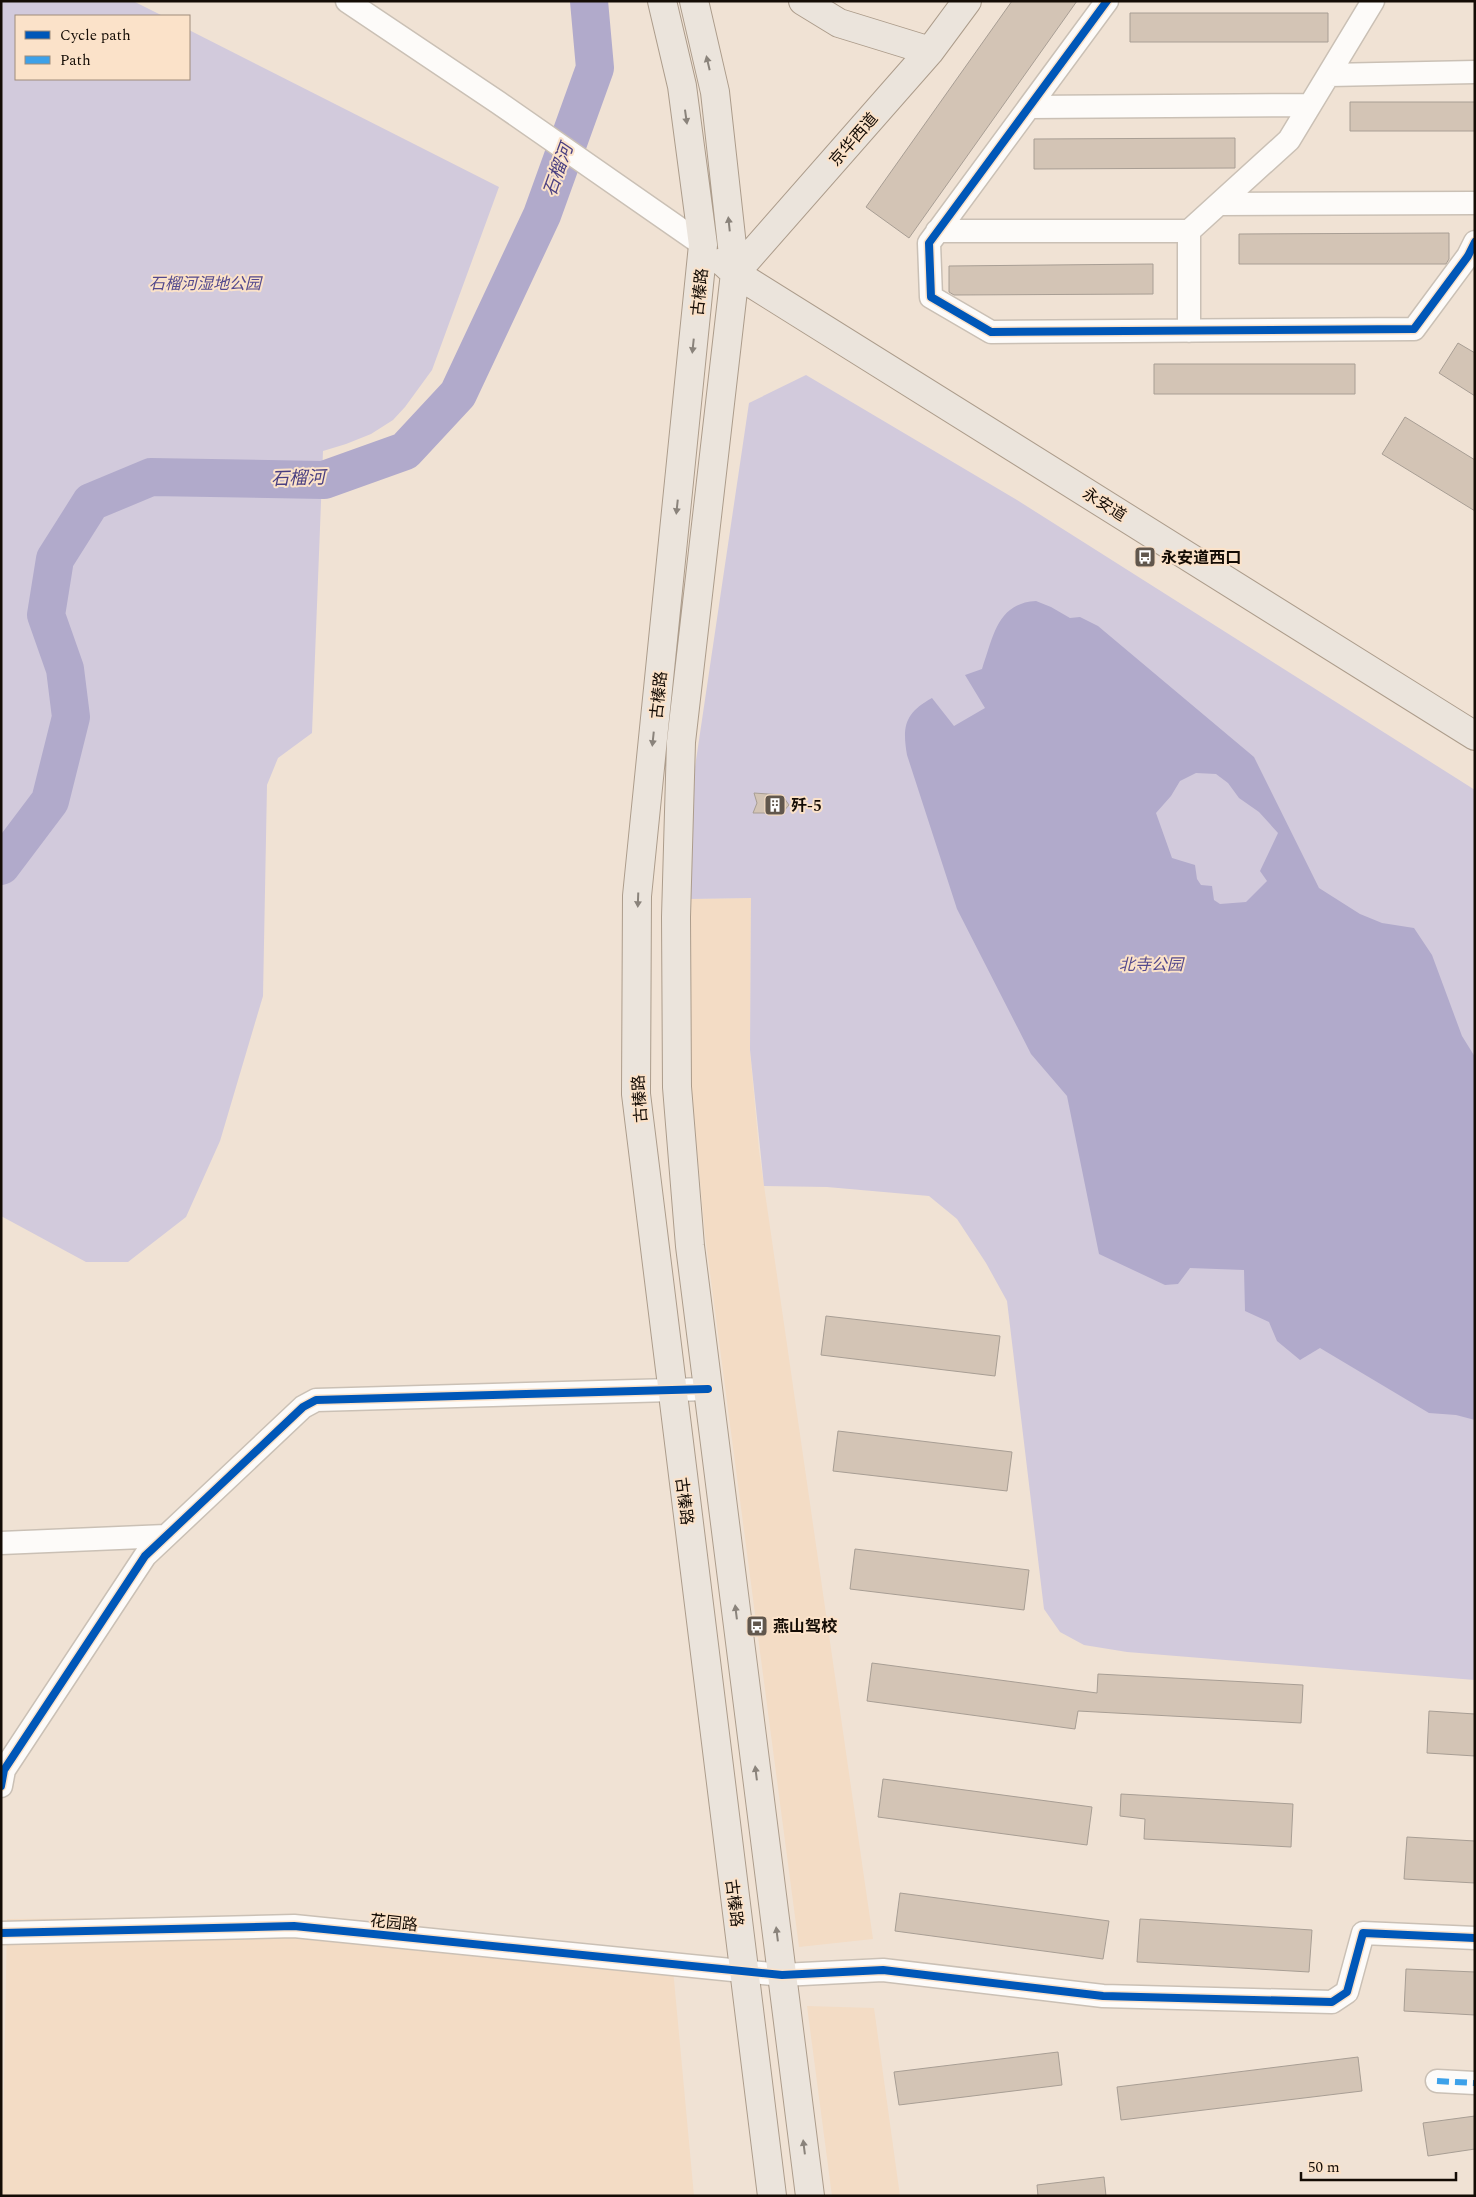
<svg xmlns="http://www.w3.org/2000/svg" width="1476" height="2197" viewBox="0 0 1476 2197" font-family="Spectral,'Noto Sans SC',serif">
<style>
.built{fill:#f3dcc5}
.green{fill:#d2cadc}
.water{fill:#b1aacb;fill-rule:evenodd}
.lines{fill:none;stroke-linecap:round;stroke-linejoin:round}
.river{stroke:#b1aacb;stroke-width:38}
.building{fill:#d3c4b5;stroke:#a89e94}
.minor-casing{stroke:#cac0b5;stroke-width:25}
.major-casing{stroke:#ac9c8b;stroke-width:30}
.minor{stroke:#fdfbf9;stroke-width:22}
.major{stroke:#ebe4dc;stroke-width:28}
.quiet{stroke:#3da1e9;stroke-width:6;stroke-dasharray:12 6;stroke-linecap:butt}
.cycleway-casing{stroke:#fbe2c9;stroke-width:11}
.cycleway{stroke:#0057b8;stroke-width:8}
.oneway{fill:#8a837b}
.labels{text-anchor:middle;stroke-width:4;stroke-linejoin:round;paint-order:stroke}
.street-label{font-size:16px;fill:#140c05;stroke:#fbe2c9}
.park-label{font-size:16px;font-style:italic;fill:#53498d;stroke:#fbe2c9}
.poi-label{font-size:16px;font-weight:bold;fill:#140c05;stroke:#fbe2c9;text-anchor:start}
.water-label{font-size:18px;font-style:italic;fill:#493f81;stroke:#fbe2c9}
</style>
<rect width="100%" height="100%" fill="#f0e2d4"/>
<path class="built" d="M 751,898 L 750,1050 L 759,1151 L 873,1939 L 799,1947 L 705,1235 L 688,1054 L 689,899 Z
M 289,1916 L 672,1958 L 694,2196 L 2,2196 L 7,1919 Z
M 807,2006 L 874,2008 L 900,2196 L 832,2196 Z"/>
<path class="green" d="M 1,1 L 133,1 L 163,16 L 16,16 L 16,79 L 189,79 L 189,30 L 499,187 L 432,370 L 405,407 L 393,420 L 371,434 L 346,444 L 323,451 L 312,733 L 278,758 L 267,785 L 263,996 L 220,1141 L 186,1217 L 128,1262 L 86,1262 L 1,1216 Z
M 806,375 L 1017,500 L 1475,790 L 1475,1680 L 1127,1652 L 1084,1645 L 1060,1632 L 1044,1609 L 1007,1301 L 986,1263 L 957,1219 L 929,1196 L 827,1187 L 764,1186 L 750,1050 L 751,898 L 689,899 L 695,767 L 749,403 Z"/>
<path class="water" d="M 1036,601 L 1051,607 L 1070,618 L 1080,617 L 1098,626 L 1254,757 L 1319,888 L 1360,914 L 1382,923 L 1414,928 L 1432,955 L 1462,1036 L 1475,1057 L 1475,1420 L 1456,1415 L 1429,1413 L 1320,1348 L 1300,1360 L 1277,1341 L 1269,1322 L 1245,1311 L 1244,1270 L 1190,1268 L 1178,1284 L 1165,1285 L 1099,1254 L 1067,1096 L 1031,1054 L 957,909 L 907,755 C 902,726 905,713 932,698 L 954,726 L 985,708 L 965,675 L 982,669 C 993,638 997,603 1036,601 ZM 1196,773 L 1216,774 L 1228,783 L 1239,798 L 1259,812 L 1278,833 L 1260,871 L 1267,881 L 1246,902 L 1220,904 L 1214,900 L 1212,886 L 1201,885 L 1197,879 L 1195,865 L 1172,858 L 1156,813 L 1171,796 L 1180,781 Z"/>
<g class="lines">
<path class="river" d="M 1,866 L 50,801 L 71,717 L 65,669 L 46,615 L 55,559 L 91,502 L 151,477 L 324,480 L 405,451 L 458,394 L 542,215 L 595,68 L 589,1"/>
</g>
<path class="building" d="M 1012,1 L 1077,1 L 909,238 L 866,207 Z
M 1130,13 L 1328,13 L 1328,42 L 1130,42 Z
M 1350,102 L 1475,102 L 1475,131 L 1350,131 Z
M 1235,138 L 1235,168 L 1034,169 L 1034,139 Z
M 1449,233 L 1449,259 L 1446,264 L 1239,264 L 1239,234 Z
M 1153,264 L 1153,294 L 954,295 L 949,292 L 949,266 Z
M 1458,343 L 1475,353 L 1475,396 L 1439,373 Z
M 1154,364 L 1355,364 L 1355,394 L 1154,394 Z
M 1405,417 L 1475,460 L 1475,511 L 1382,454 Z
M 754,793 L 782,795 L 789,805 L 782,813 L 753,813 L 757,803 Z
M 826,1316 L 1000,1336 L 995,1376 L 821,1355 Z
M 838,1431 L 1012,1452 L 1007,1491 L 833,1471 Z
M 855,1549 L 1029,1570 L 1024,1610 L 850,1589 Z
M 872,1663 L 1097,1693 L 1098,1674 L 1303,1685 L 1301,1723 L 1078,1711 L 1075,1729 L 867,1701 Z
M 1429,1711 L 1475,1714 L 1475,1756 L 1427,1753 Z
M 883,1779 L 1092,1807 L 1087,1845 L 878,1817 Z
M 1121,1794 L 1293,1804 L 1291,1847 L 1144,1839 L 1145,1819 L 1120,1816 Z
M 1407,1837 L 1475,1841 L 1475,1883 L 1404,1879 Z
M 900,1893 L 1109,1921 L 1103,1959 L 895,1931 Z
M 1140,1919 L 1312,1930 L 1309,1972 L 1137,1962 Z
M 1406,1969 L 1475,1972 L 1475,2015 L 1404,2011 Z
M 1058,2052 L 1062,2085 L 899,2105 L 894,2072 Z
M 1358,2057 L 1362,2091 L 1121,2120 L 1117,2087 Z
M 1475,2116 L 1475,2149 L 1428,2156 L 1423,2123 Z
M 1104,2177 L 1106,2196 L 1038,2196 L 1037,2185 Z"/>
<g class="lines">
<g class="minor-casing">
<path id="minor" d="M 347,1 L 499,103 L 703,245
M 1107,1 L 929,243 L 931,297 L 991,332 L 1414,329 L 1468,256 L 1475,242
M 1329,75 L 1475,72
M 1029,107 L 1310,105
M 1219,204 L 1475,203
M 937,231 L 1189,231
M 1189,331 L 1189,231 L 1289,140 L 1373,1
M 1,1543 L 166,1536
M 1,1786 L 4,1770 L 145,1556 L 303,1407 L 316,1400 L 708,1389
M 1,1933 L 294,1926 L 782,1975 L 883,1970 L 1103,1996 L 1332,2002 L 1347,1992 L 1363,1933 L 1475,1938
M 1437,2081 L 1475,2083"/>
</g>
<g class="major-casing">
<path id="major" d="M 662,1 L 682,86 L 703,245 L 637,896 L 636,1094 L 772,2196
M 694,1 L 715,92 L 735,273 L 681,742 L 676,917 L 677,1087 L 690,1246 L 810,2196
M 803,1 L 839,23 L 930,51
M 723,262 L 735,273 L 1475,736
M 735,273 L 930,51 L 967,1"/>
</g>
<use href="#minor" class="minor"/>
<use href="#major" class="major"/>
<path class="quiet" d="M 1437,2081 L 1475,2083"/>
<g class="cycleway-casing">
<path id="cycleway" d="M 1107,1 L 929,243 L 931,297 L 991,332 L 1414,329 L 1468,256 L 1475,242
M 1,1786 L 4,1770 L 145,1556 L 303,1407 L 316,1400 L 708,1389
M 1,1933 L 294,1926 L 782,1975 L 883,1970 L 1103,1996 L 1332,2002 L 1347,1992 L 1363,1933 L 1475,1938"/>
</g>
<use href="#cycleway" class="cycleway"/>
</g>
<defs><path id="oneway-solid" d="M-6-.8H1V-3.2L6.5 0L1 3.2V.8H-6Z" transform="scale(1.25)"/></defs>
<g class="oneway">
<use href="#oneway-solid" transform="translate(708 63) rotate(-103)"/>
<use href="#oneway-solid" transform="translate(686 117) rotate(82)"/>
<use href="#oneway-solid" transform="translate(729 224) rotate(-96)"/>
<use href="#oneway-solid" transform="translate(693 346) rotate(96)"/>
<use href="#oneway-solid" transform="translate(677 507) rotate(96)"/>
<use href="#oneway-solid" transform="translate(653 739) rotate(96)"/>
<use href="#oneway-solid" transform="translate(638 900) rotate(92)"/>
<use href="#oneway-solid" transform="translate(736 1612) rotate(-97)"/>
<use href="#oneway-solid" transform="translate(756 1773) rotate(-97)"/>
<use href="#oneway-solid" transform="translate(777 1934) rotate(-97)"/>
<use href="#oneway-solid" transform="translate(804 2147) rotate(-97)"/>
</g>
<defs>
<g id="bus-square" transform="scale(1.125)"><rect x="-9" y="-9" width="18" height="18" rx="4" fill="#61574d" stroke="#fbe2c9"/><path d="M-5-6H5V4H4V6H2V4H-2V6H-4V4H-5ZM-3.5-4V0h7V-4ZM-3.5 1.2v1.5H-2V1.2ZM2 1.2v1.5H3.5V1.2Z" fill="#fff"/></g>
<g id="building-square" transform="scale(1.125)"><rect x="-9" y="-9" width="18" height="18" rx="4" fill="#61574d" stroke="#fbe2c9"/><path d="M-4-6H4V6H1V3H-1V6H-4ZM-2.5-4.3h1.7v1.8h-1.7ZM.8-4.3h1.7v1.8H.8ZM-2.5-1h1.7V.8h-1.7ZM.8-1h1.7V.8H.8Z" fill="#fff"/></g>
</defs>
<g fill-rule="evenodd">
<use href="#bus-square" x="1145" y="557"/>
<use href="#building-square" x="775" y="805"/>
<use href="#bus-square" x="757" y="1626"/>
</g>
<g class="labels">
<g class="street-label">
<text transform="translate(853 139) rotate(-49)" y="6">京华西道</text>
<text transform="translate(699 292) rotate(-84)" y="6">古榛路</text>
<text transform="translate(1105 504) rotate(32)" y="6">永安道</text>
<text transform="translate(658 695) rotate(-84)" y="6">古榛路</text>
<text transform="translate(639 1099) rotate(-94)" y="6">古榛路</text>
<text transform="translate(685 1501) rotate(83)" y="6">古榛路</text>
<text transform="translate(735 1903) rotate(83)" y="6">古榛路</text>
<text transform="translate(394 1922) rotate(6)" y="6">花园路</text>
</g>
<g class="park-label">
<text x="205" y="289">石榴河湿地公园</text>
<text x="1151" y="970">北寺公园</text>
</g>
<g class="poi-label">
<text x="1161" y="563">永安道西口</text>
<text x="791" y="811">歼-5</text>
<text x="773" y="1632">燕山驾校</text>
</g>
<g class="water-label">
<text transform="translate(558 170) rotate(-70)" y="6">石榴河</text>
<text transform="translate(298 478) rotate(-2)" y="6">石榴河</text>
</g>
</g>
<rect width="1476" height="2197" fill="none" stroke="#140c05" stroke-width="5"/>
<rect x="15" y="15" width="175" height="65" fill="#fbe2c9" stroke="#9f8c7b"/>
<rect x="25" y="31" width="25" height="8" fill="#0057b8" stroke="#9f8c7b"/>
<text x="60" y="40" font-size="15" fill="#140c05">Cycle path</text>
<rect x="25" y="56" width="25" height="8" fill="#3da1e9" stroke="#9f8c7b"/>
<text x="60" y="65" font-size="15" fill="#140c05">Path</text>
<path d="M1301 2172v8h155v-8" fill="none" stroke="#140c05" stroke-width="2.5"/>
<text x="1308" y="2172" font-size="15" fill="#140c05" stroke="#fbe2c9" stroke-width="4" paint-order="stroke">50 m</text>
</svg>
